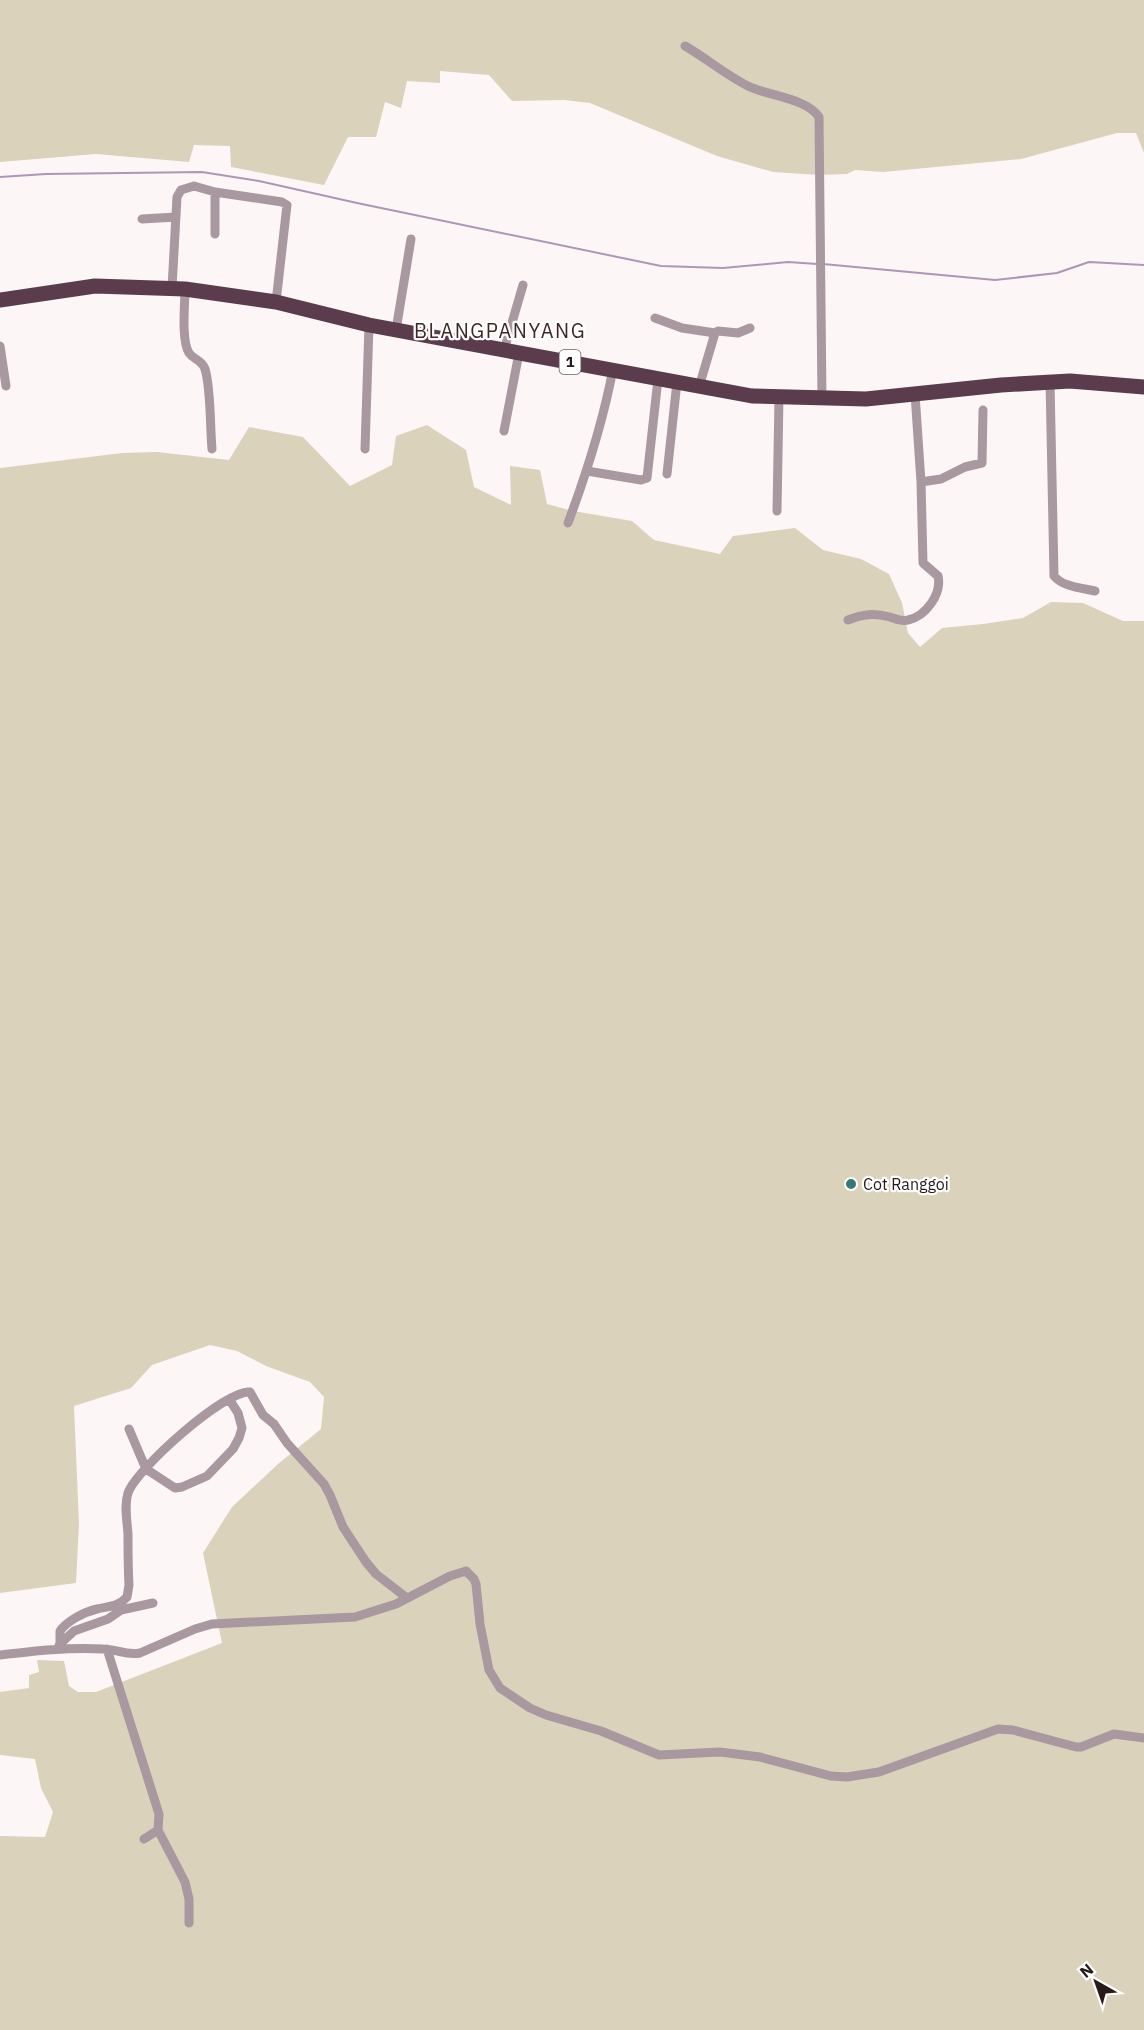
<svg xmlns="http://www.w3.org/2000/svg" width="1144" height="2030" viewBox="0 0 1144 2030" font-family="'IBM Plex Sans',sans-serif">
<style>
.green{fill:#dbd2bb}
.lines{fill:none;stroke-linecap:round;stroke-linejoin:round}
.stream{stroke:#ac97b7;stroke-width:2}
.minor{stroke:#a998a0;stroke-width:9}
.trunk{stroke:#5a3c4c;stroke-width:15}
.poi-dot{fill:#337b75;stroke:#fff;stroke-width:2}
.labels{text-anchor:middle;stroke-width:4.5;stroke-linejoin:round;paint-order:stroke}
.shield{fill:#fff;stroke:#675f5f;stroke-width:1.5}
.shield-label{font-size:15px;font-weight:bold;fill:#261a1a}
.poi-label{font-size:16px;fill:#261a1a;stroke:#fff;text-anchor:start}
.quarter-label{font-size:20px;letter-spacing:1.5px;fill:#402625;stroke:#fff}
</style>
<rect width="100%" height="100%" fill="#fdf6f6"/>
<path class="green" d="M 0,0 L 1144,0 L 1144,153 L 1136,133 L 1117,133 L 1021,159 L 883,172 L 855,170 L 847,174 L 819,175 L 773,172 L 717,156 L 590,103 L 564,100 L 512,101 L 489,75 L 440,71 L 440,83 L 407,81 L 401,108 L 385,102 L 376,137 L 348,137 L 324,185 L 231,167 L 230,146 L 194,145 L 189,162 L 96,154 L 0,162 Z
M 427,425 L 466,450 L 474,487 L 511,505 L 510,466 L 540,470 L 547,504 L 573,511 L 632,521 L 654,540 L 720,554 L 733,536 L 795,528 L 823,550 L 861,559 L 889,574 L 902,603 L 908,633 L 920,647 L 942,628 L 983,624 L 1023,618 L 1051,602 L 1083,603 L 1123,621 L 1144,621 L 1144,2030 L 0,2030 L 0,1836 L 45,1837 L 53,1812 L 41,1788 L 35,1759 L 0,1755 L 0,1692 L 29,1688 L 29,1675 L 39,1672 L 37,1660 L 64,1661 L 69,1686 L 78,1692 L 96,1692 L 222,1643 L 203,1553 L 232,1507 L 278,1464 L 321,1429 L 324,1397 L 310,1382 L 266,1366 L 237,1351 L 210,1345 L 152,1365 L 131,1388 L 74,1406 L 79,1524 L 76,1583 L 0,1593 L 0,468 L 122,453 L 157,452 L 229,460 L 249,427 L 303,437 L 350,486 L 392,465 L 396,436 Z"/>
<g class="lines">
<path class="stream" d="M 0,177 L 46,174 L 202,172 L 259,181 L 357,203 L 661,266 L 723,268 L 788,262 L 817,264
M 823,264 L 995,280 L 1057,273 L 1089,262 L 1144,265"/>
<path class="minor" d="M 685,46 C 706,58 726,75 748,86 C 768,96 807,98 819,117 L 822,399
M 215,192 L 282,202 L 287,205 L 276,302
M 142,219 L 176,217
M 172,288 L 177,197 L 181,190 L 194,186 L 215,192 L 215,234
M 185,289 C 185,304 181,340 189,353 C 194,360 202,360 205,369 C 211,388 210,428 212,449
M 655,318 L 682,328 L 715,333
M 396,330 L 411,239
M 0,346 L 6,386
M 504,350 L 523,285
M 1050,381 L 1054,576 C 1063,587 1082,588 1095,591
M 699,387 L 715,333 L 718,331 L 738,333 L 750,328
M 504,431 L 519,353
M 365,449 L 369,325
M 587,471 L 641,480 L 647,478 L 658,379
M 667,474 L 677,382
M 921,482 L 941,479 L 965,467 L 982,463 L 983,410
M 777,511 L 779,397
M 568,523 C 587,472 603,422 613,369
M 848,620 C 863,614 874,613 890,617 C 896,619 902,622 908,620 C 926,616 942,594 938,576 L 923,563 L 921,482 L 915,394
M 129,1429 L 146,1469 L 175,1488 L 182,1487 L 207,1476 L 233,1449 L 239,1438 L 242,1428 L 238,1413 L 229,1399
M 59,1645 L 74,1631 L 108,1619 L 121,1610 L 153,1603
M 60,1649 L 60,1631 C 67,1621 84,1612 97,1609 C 109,1606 118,1607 127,1597 L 129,1585 C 128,1568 128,1551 128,1534 C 127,1520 124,1506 128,1493 C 136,1469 226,1389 250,1392 L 263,1415 L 274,1424 L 287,1443 L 324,1484 L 330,1495 L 343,1527 L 366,1562 L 376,1574 L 407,1598
M 107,1649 L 159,1814 L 158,1830 L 144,1839
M 0,1655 C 34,1651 69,1647 103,1649 C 117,1649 126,1656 140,1653 L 195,1629 L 212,1624 L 355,1617 L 396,1604 L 450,1576 L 466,1571 L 474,1579 L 476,1584 L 480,1624 L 489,1670 L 500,1688 L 530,1708 L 546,1715 L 601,1731 L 659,1755 L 720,1752 L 760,1757 L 831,1776 L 847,1777 L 879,1772 L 998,1729 L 1013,1730 L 1076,1747 L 1081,1747 L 1114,1734 L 1144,1738
M 158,1830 L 185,1882 L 189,1899 L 189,1923"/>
<path class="trunk" d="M 0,300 L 95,286 L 185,289 L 276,302 L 369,325 L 752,396 L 866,399 L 1001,385 L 1070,381 L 1144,387"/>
</g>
<circle class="poi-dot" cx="851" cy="1184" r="6"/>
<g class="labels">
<rect class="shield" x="559.5" y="350" width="21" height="24" rx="4.5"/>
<g class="shield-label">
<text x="570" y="367">1</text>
</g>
<g class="poi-label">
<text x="863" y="1190">Cot Ranggoi</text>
</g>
<g class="quarter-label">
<text x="500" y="338">BLANGPANYANG</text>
</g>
</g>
<g transform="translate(1096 1982) rotate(320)" stroke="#ffffff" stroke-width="4.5" paint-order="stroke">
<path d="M0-4.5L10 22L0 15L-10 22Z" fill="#261a1a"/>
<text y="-9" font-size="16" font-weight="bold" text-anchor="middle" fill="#261a1a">N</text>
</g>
</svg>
